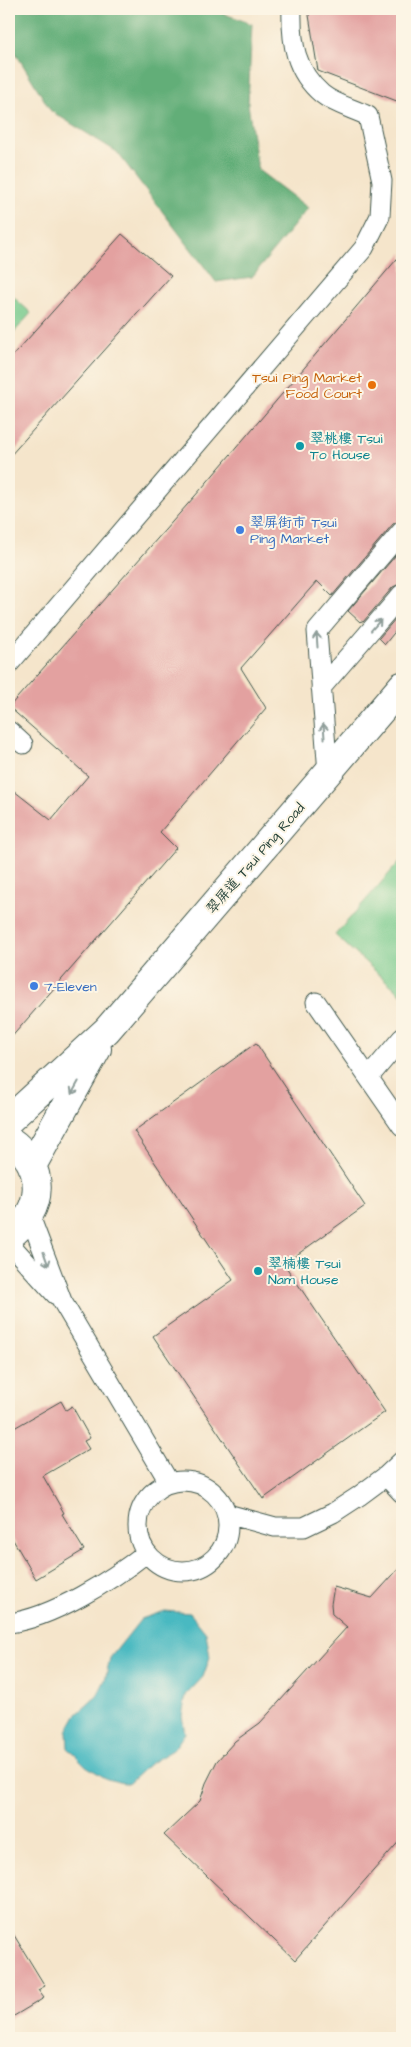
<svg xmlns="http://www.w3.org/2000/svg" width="411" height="2047" viewBox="0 0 411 2047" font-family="'Architects Daughter','LXGW WenKai TC',sans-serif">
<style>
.green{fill:#78ca8d;stroke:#4c8460}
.forest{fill:#62ae78;stroke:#407656}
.water{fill:#4ab9c1;stroke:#347b7a}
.building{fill:#e3a1a0}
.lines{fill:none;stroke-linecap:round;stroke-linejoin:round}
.service-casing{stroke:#3f564b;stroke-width:21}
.tertiary-casing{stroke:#3f564b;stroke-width:30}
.service{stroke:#fff;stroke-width:19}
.tertiary{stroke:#fff;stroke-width:28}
.oneway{stroke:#8f9e9a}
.food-dot{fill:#e8710a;stroke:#fcf5e5;stroke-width:2}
.culture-dot{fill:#0f9aa8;stroke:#fcf5e5;stroke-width:2}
.shop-dot{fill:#3f7fe0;stroke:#fcf5e5;stroke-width:2}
.labels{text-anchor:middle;stroke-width:4;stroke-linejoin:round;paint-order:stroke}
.food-label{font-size:14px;fill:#c56008;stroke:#fcf5e5;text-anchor:end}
.culture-label{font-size:14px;fill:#0d838f;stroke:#fcf5e5;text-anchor:start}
.shop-label{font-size:14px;fill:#366cbe;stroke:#fcf5e5;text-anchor:start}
.street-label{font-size:14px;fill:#1f3d34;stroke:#fcf5e5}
</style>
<rect width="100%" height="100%" fill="#fcf5e5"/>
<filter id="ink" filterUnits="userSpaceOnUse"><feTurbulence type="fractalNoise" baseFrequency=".02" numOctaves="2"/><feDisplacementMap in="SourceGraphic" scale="10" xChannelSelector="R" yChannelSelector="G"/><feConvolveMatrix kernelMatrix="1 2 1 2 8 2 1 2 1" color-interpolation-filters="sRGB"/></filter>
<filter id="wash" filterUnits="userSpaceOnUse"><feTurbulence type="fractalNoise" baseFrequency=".0096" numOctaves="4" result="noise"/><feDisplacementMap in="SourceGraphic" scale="20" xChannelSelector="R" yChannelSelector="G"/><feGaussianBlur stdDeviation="1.12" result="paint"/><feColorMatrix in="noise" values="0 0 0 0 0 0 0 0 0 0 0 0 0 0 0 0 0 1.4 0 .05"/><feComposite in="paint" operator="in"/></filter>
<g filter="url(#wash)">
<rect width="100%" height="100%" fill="#f5e5cb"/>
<path class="green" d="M 9,293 L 31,313 L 9,338 Z
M 402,859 L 402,995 L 335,935 Z"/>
<path class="forest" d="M 9,9 L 211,9 L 252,24 L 248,104 L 258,170 L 308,208 L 252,277 L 216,282 L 117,152 L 51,111 L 9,42 Z"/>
<path class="water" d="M 165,1611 L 190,1613 L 206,1633 L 210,1657 L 203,1677 L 186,1695 L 182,1716 L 185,1733 L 173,1750 L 149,1764 L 128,1784 L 107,1779 L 86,1766 L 68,1748 L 67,1731 L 76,1715 L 97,1696 L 105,1680 L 110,1658 L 141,1619 Z"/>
<g id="blocks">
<path class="building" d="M 308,9 L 402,9 L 402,103 L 318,71 Z
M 122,234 L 171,276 L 9,457 L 9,360 Z
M 402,253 L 402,520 L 393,524 L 332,596 L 317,581 L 241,668 L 266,708 L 160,832 L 176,848 L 9,1040 L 9,787 L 51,820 L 88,776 L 9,707 L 202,488 Z
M 402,548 L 402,583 L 393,587 L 363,622 L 361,621 L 360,622 L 348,611 Z
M 402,611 L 402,623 L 385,644 L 379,638 Z
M 256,1043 L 365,1206 L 284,1264 L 385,1412 L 263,1499 L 153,1336 L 233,1280 L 134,1131 Z
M 61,1401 L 66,1410 L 72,1406 L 90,1438 L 84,1441 L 89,1449 L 43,1476 L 64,1513 L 62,1514 L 84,1550 L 36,1579 L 9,1533 L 9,1431 Z
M 402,1565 L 402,1838 L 295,1960 L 164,1835 L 200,1801 L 206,1783 L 217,1761 L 235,1741 L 260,1723 L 347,1627 L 332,1614 L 331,1604 L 334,1587 L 372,1598 Z
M 9,1927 L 45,1986 L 38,1990 L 44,1998 L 9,2019 Z"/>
</g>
</g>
<g filter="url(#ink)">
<use href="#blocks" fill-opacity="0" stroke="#3f564b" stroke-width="1"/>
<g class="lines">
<g class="service-casing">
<path id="service" d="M 9,664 L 364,248 L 380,216 L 382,181 L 368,116 C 354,109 334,104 322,94 C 295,71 291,42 292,9
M 321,688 L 402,594
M 9,731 L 23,744
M 328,773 L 317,631 L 402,531
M 316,1002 L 402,1126
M 369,1077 L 402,1038
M 30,1216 L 62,1301 L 169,1482
M 9,1243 L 56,1295
M 386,1476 L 402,1493
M138 1526a45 45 0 1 1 90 0a45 45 0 1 1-90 0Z
M 227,1514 L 275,1527 L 304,1527 L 333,1513 L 359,1496 L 386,1476 L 402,1461
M 9,1623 C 52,1618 112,1580 146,1553"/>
</g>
<g class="tertiary-casing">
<path id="tertiary" d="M 9,1120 L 107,1030 L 402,686
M 9,1140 C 47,1165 45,1211 9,1236
M 32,1166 L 97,1049"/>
</g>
<use href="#service" class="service"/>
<use href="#tertiary" class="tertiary"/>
</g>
<defs><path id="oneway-shaft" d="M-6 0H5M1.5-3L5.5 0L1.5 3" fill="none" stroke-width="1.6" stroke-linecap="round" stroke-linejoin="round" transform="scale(1.25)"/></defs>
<g class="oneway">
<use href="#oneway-shaft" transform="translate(376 625) rotate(-49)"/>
<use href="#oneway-shaft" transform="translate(317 640) rotate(-94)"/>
<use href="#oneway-shaft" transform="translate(324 731) rotate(-94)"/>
<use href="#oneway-shaft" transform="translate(75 1088) rotate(119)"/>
<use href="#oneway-shaft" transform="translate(46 1259) rotate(70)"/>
</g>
</g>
<circle class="food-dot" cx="372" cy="385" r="5"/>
<g class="culture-dot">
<circle cx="300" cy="446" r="5"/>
<circle cx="258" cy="1271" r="5"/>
</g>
<g class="shop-dot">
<circle cx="240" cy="530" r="5"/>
<circle cx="34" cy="986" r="5"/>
</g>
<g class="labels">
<g class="food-label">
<text x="362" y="382">Tsui Ping Market<tspan x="362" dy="16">Food Court</tspan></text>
</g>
<g class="culture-label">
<text x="310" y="443">翠桃樓 Tsui<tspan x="310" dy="16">To House</tspan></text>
<text x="268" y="1268">翠楠樓 Tsui<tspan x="268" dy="16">Nam House</tspan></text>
</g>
<g class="shop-label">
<text x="250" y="527">翠屏街市 Tsui<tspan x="250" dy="16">Ping Market</tspan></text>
<text x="44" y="991">7-Eleven</text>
</g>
<g class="street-label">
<text transform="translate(255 858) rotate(-49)" y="5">翠屏道 Tsui Ping Road</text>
</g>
</g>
<rect width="411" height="2047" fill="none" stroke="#fcf5e5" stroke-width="30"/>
</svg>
